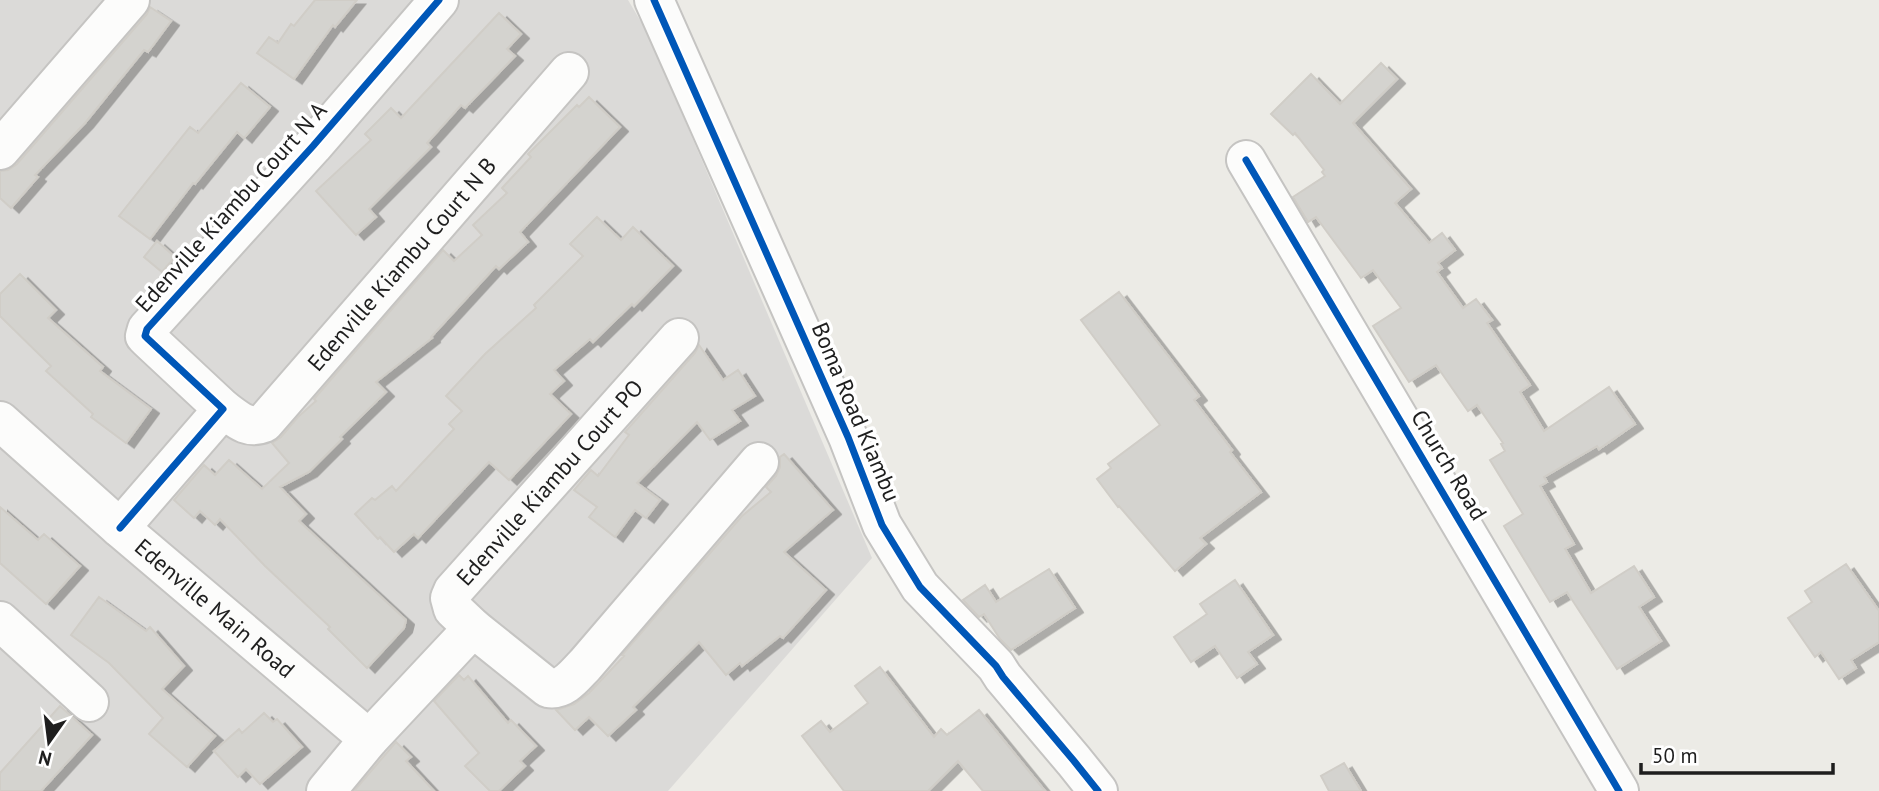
<svg xmlns="http://www.w3.org/2000/svg" width="1879" height="791" viewBox="0 0 1879 791" font-family="'PT Sans',sans-serif">
<style>
.residential{fill:#dbdad8}
.building{fill:#d4d3cf;stroke:#d0cdc7;stroke-width:2;filter:url(#shadow)}
.lines{fill:none;stroke-linecap:round;stroke-linejoin:round}
.minor-casing{stroke:#c5c4c2;stroke-width:42}
.minor{stroke:#fcfcfb;stroke-width:38}
.cycleway-casing{stroke:#fff;stroke-width:11}
.cycleway{stroke:#0057b8;stroke-width:7}
.labels{text-anchor:middle;stroke-width:7;stroke-linejoin:round;paint-order:stroke}
.street-label{font-size:23px;fill:#1e1e1e;stroke:#fff}
</style>
<defs>
<filter id="shadow"><feDropShadow dx="8" dy="4.5" stdDeviation="0" flood-color="#0004"/></filter>
</defs>
<rect width="100%" height="100%" fill="#ecebe6"/>
<path class="residential" d="M 0,0 L 628,0 L 647,32 L 872,558 L 668,791 L 0,791 Z"/>
<path class="building" d="M 315,0 L 357,0 L 335,27 L 333,25 L 294,79 L 257,53 L 269,37 L 278,43 L 291,24 L 294,26 Z
M 150,7 L 171,21 L 148,52 L 144,50 L 85,123 L 35,175 L 38,177 L 11,208 L 0,198 L 0,171 L 8,170 L 17,164 L 147,14 Z
M 499,13 L 521,34 L 507,49 L 515,56 L 465,108 L 461,105 L 427,143 L 431,147 L 369,209 L 376,217 L 356,235 L 316,191 L 371,140 L 365,134 L 391,108 L 401,118 Z
M 1381,63 L 1397,79 L 1353,123 L 1411,189 L 1395,203 L 1429,243 L 1442,233 L 1455,250 L 1438,263 L 1442,268 L 1437,272 L 1463,308 L 1476,299 L 1492,320 L 1487,323 L 1530,385 L 1520,392 L 1544,431 L 1609,387 L 1635,424 L 1599,449 L 1597,446 L 1544,477 L 1547,482 L 1540,486 L 1574,544 L 1565,549 L 1591,593 L 1634,566 L 1654,597 L 1639,607 L 1661,641 L 1617,669 L 1567,592 L 1550,602 L 1504,526 L 1523,514 L 1490,460 L 1505,451 L 1501,444 L 1503,443 L 1477,405 L 1468,411 L 1436,365 L 1409,382 L 1373,326 L 1401,308 L 1373,270 L 1361,278 L 1316,217 L 1308,222 L 1293,197 L 1325,176 L 1322,172 L 1324,170 L 1295,133 L 1293,135 L 1271,114 L 1311,74 L 1340,104 Z
M 241,83 L 270,107 L 244,138 L 237,132 L 195,184 L 193,183 L 150,239 L 119,216 L 190,127 L 198,133 Z
M 589,97 L 620,127 L 520,232 L 528,242 L 499,269 L 496,266 L 431,337 L 432,338 L 376,382 L 386,392 L 340,437 L 342,439 L 309,472 L 280,487 L 306,514 L 299,521 L 406,620 L 404,628 L 367,668 L 328,629 L 330,627 L 265,566 L 220,519 L 215,525 L 200,511 L 194,518 L 174,500 L 204,465 L 215,475 L 229,460 L 262,489 L 289,463 L 272,443 L 281,437 L 298,417 L 316,401 L 314,399 L 443,250 L 454,261 L 482,235 L 473,225 L 507,193 L 502,188 L 531,157 L 528,154 L 577,105 L 579,107 Z
M 597,217 L 621,240 L 633,227 L 673,266 L 634,306 L 632,304 L 593,342 L 590,339 L 554,370 L 564,381 L 550,394 L 571,414 L 509,480 L 489,462 L 418,538 L 414,534 L 394,552 L 380,537 L 378,539 L 355,514 L 372,498 L 375,500 L 392,486 L 396,491 L 454,429 L 449,424 L 462,411 L 446,396 L 485,354 L 536,308 L 534,305 L 583,256 L 570,244 Z
M 157,241 L 175,257 L 162,272 L 144,257 Z
M 20,274 L 56,310 L 48,318 L 103,367 L 100,371 L 151,409 L 126,443 L 91,417 L 93,414 L 46,371 L 51,366 L 0,316 L 0,294 Z
M 1119,292 L 1199,396 L 1194,400 L 1232,450 L 1230,452 L 1261,492 L 1200,538 L 1206,544 L 1175,571 L 1119,506 L 1118,507 L 1097,479 L 1111,468 L 1108,464 L 1160,425 L 1081,320 Z
M 699,345 L 723,380 L 738,370 L 755,396 L 732,410 L 740,421 L 710,440 L 697,422 L 637,483 L 660,500 L 646,518 L 635,510 L 615,537 L 589,517 L 597,507 L 574,490 L 591,470 L 598,476 L 629,435 L 625,432 L 695,353 Z
M 784,454 L 833,510 L 784,552 L 826,590 L 783,638 L 780,636 L 742,666 L 740,663 L 726,675 L 699,642 L 633,707 L 636,710 L 608,736 L 589,717 L 575,730 L 556,710 L 574,704 L 589,693 L 624,656 L 622,655 L 742,516 L 771,492 L 766,487 L 776,476 L 780,467 L 780,457 Z
M 0,507 L 38,540 L 44,534 L 80,566 L 46,604 L 0,563 Z
M 1846,564 L 1879,611 L 1879,642 L 1851,660 L 1856,668 L 1839,679 L 1821,652 L 1815,657 L 1788,618 L 1812,602 L 1805,591 Z
M 1049,569 L 1075,608 L 1011,650 L 1000,639 L 984,614 L 979,617 L 963,600 L 985,585 L 996,602 Z
M 1235,580 L 1273,635 L 1248,652 L 1257,664 L 1237,678 L 1215,646 L 1191,662 L 1174,637 L 1207,614 L 1200,604 Z
M 99,597 L 146,631 L 150,627 L 184,666 L 162,689 L 215,736 L 187,767 L 149,734 L 163,718 L 109,663 L 71,635 Z
M 880,667 L 934,737 L 941,729 L 947,735 L 979,710 L 1045,791 L 983,791 L 958,761 L 928,791 L 844,791 L 802,736 L 821,721 L 830,732 L 868,703 L 855,686 Z
M 459,675 L 464,680 L 468,676 L 508,723 L 511,720 L 536,746 L 520,761 L 525,766 L 499,791 L 490,791 L 465,766 L 479,753 L 434,701 Z
M 60,706 L 92,735 L 41,791 L 0,791 L 0,773 Z
M 264,713 L 273,722 L 277,719 L 302,747 L 260,784 L 246,769 L 238,777 L 214,751 L 239,729 L 242,733 Z
M 396,742 L 411,757 L 406,761 L 434,791 L 354,791 Z
M 1344,763 L 1361,791 L 1329,791 L 1321,776 Z"/>
<g class="lines">
<g class="minor-casing">
<g id="minor">
<path d="M 654,0 L 848,437 L 882,525 L 920,587 L 996,666 L 1003,677 L 1074,761 L 1098,791"/>
<path d="M 0,150 L 130,0"/>
<path d="M 1246,160 L 1619,791"/>
<path id="s1" d="M 223,409 C 237,419 247,430 264,423 L 569,72"/>
<path id="s2" d="M 0,421 L 120,528 L 369,739"/>
<path d="M 120,528 L 223,409 L 148,339 L 145,336 L 147,329 L 313,146 L 439,0"/>
<path d="M 0,621 L 89,702"/>
<path id="s3" d="M 473,628 L 453,609 L 450,598 L 453,591 L 679,338"/>
<path d="M 326,791 L 369,739 L 473,628 L 548,688 C 564,691 575,675 585,665 L 759,462"/>
</g>
</g>
<use href="#minor" class="minor"/>
<g class="cycleway-casing">
<path id="cycleway" d="M 654,0 L 848,437 L 882,525 L 920,587 L 996,666 L 1003,677 L 1074,761 L 1098,791
M 1246,160 L 1619,791
M 120,528 L 223,409 L 148,339 L 145,336 L 147,329 L 313,146 L 439,0"/>
</g>
<use href="#cycleway" class="cycleway"/>
</g>
<g class="labels">
<g class="street-label">
<text transform="translate(231 207) rotate(-48)" y="8">Edenville Kiambu Court N A</text>
<text dy="8" stroke="none"><textPath href="#s1" startOffset="256">Edenville Kiambu Court N B</textPath></text>
<text transform="translate(856 412) rotate(67)" y="8">Boma Road Kiambu</text>
<text transform="translate(1449 465) rotate(59)" y="8">Church Road</text>
<text dy="8" stroke="none"><textPath href="#s3" startOffset="192">Edenville Kiambu Court PO</textPath></text>
<text dy="8" stroke="none"><textPath href="#s2" startOffset="285">Edenville Main Road</textPath></text>
</g>
</g>
<g transform="translate(49 742) rotate(194)" stroke="#ffffff" stroke-width="5" paint-order="stroke">
<path d="M0-5L12 26L0 18L-12 26Z" fill="#1e1e1e"/>
<text y="-10" font-size="19" font-weight="bold" text-anchor="middle" fill="#1e1e1e">N</text>
</g>
<path d="M1641 763v10h192v-10" fill="none" stroke="#1e1e1e" stroke-width="3.5"/>
<text x="1652" y="763" font-size="21" fill="#1e1e1e" stroke="#ffffff" stroke-width="5" paint-order="stroke">50 m</text>
</svg>
